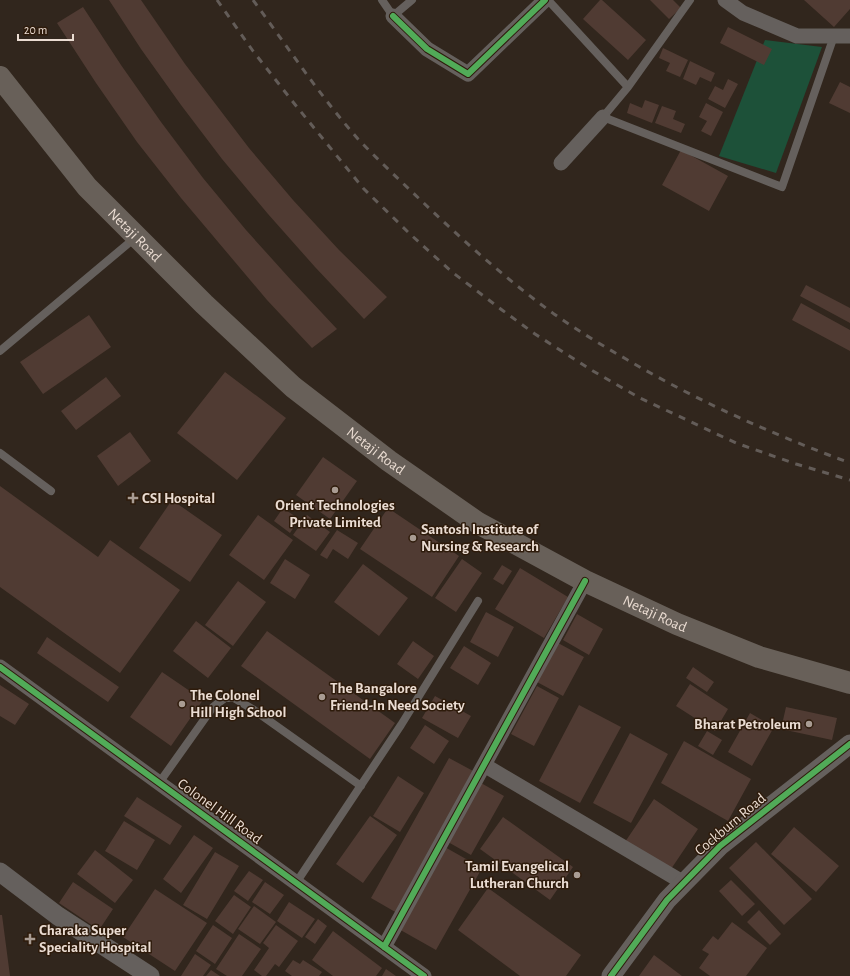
<svg xmlns="http://www.w3.org/2000/svg" width="850" height="976" viewBox="0 0 850 976" font-family="'Alegreya Sans',sans-serif">
<style>
.green{fill:#1d5139}
.building{fill:#503b33}
.lines{fill:none;stroke-linecap:round;stroke-linejoin:round}
.service{stroke:#65605d;stroke-width:8}
.minor{stroke:#65605d;stroke-width:15}
.tertiary{stroke:#65605d;stroke-width:19}
.primary{stroke:#686059;stroke-width:22}
.rail{stroke:#635c58;stroke-width:3;stroke-dasharray:7 7;stroke-linecap:butt}
.cycleway-casing{stroke:#2e1b0b;stroke-width:8}
.cycleway{stroke:#51ab58;stroke-width:6}
.poi-dot{fill:#a99c93;stroke:#2e1b0b;stroke-width:1.5}
.labels{text-anchor:middle;stroke-width:3;stroke-linejoin:round;paint-order:stroke}
.street-label{font-size:15px;fill:#eadcd2;stroke:#2e1b0b}
.poi-label{font-size:15px;font-weight:bold;fill:#eadcd2;stroke:#2e1b0b;text-anchor:start}
</style>
<rect width="100%" height="100%" fill="#31261d"/>
<path class="green" d="M 765,40 L 822,47 L 776,173 L 719,156 Z"/>
<path class="building" d="M 109,0 L 141,0 L 185,64 L 249,148 L 293,200 L 339,250 L 387,297 L 364,319 L 315,267 L 268,214 L 222,159 L 181,105 L 141,49 Z
M 600,0 L 602,0 L 646,40 L 628,60 L 583,19 Z
M 650,0 L 673,0 L 681,8 L 669,19 Z
M 804,0 L 850,0 L 850,9 L 834,27 Z
M 83,7 L 121,65 L 161,122 L 203,178 L 246,230 L 291,280 L 337,329 L 312,348 L 267,300 L 181,198 L 137,142 L 96,83 L 57,23 Z
M 728,27 L 772,49 L 764,65 L 720,43 Z
M 663,48 L 688,60 L 680,77 L 666,71 L 670,63 L 659,58 Z
M 690,61 L 715,73 L 711,82 L 700,77 L 696,85 L 683,79 Z
M 728,79 L 738,84 L 725,108 L 708,99 L 715,86 L 723,90 Z
M 840,82 L 850,87 L 850,113 L 829,103 Z
M 645,100 L 659,105 L 652,123 L 627,113 L 630,103 L 642,108 Z
M 706,103 L 723,112 L 711,136 L 701,131 L 707,121 L 699,117 Z
M 662,106 L 676,111 L 673,119 L 685,124 L 681,133 L 655,123 Z
M 681,150 L 728,176 L 709,211 L 662,185 Z
M 806,285 L 850,308 L 850,323 L 800,296 Z
M 801,303 L 850,330 L 850,351 L 792,320 Z
M 89,315 L 111,347 L 43,394 L 20,362 Z
M 225,372 L 286,418 L 237,480 L 177,433 Z
M 106,377 L 121,396 L 76,430 L 61,411 Z
M 130,432 L 151,461 L 118,486 L 97,456 Z
M 323,457 L 357,481 L 330,519 L 296,495 Z
M 0,486 L 98,557 L 110,540 L 180,590 L 120,673 L 0,587 Z
M 172,500 L 222,535 L 190,582 L 139,548 Z
M 283,508 L 299,519 L 290,533 L 274,521 Z
M 388,508 L 459,556 L 432,597 L 360,549 Z
M 258,515 L 293,540 L 264,580 L 229,555 Z
M 307,515 L 330,532 L 316,551 L 293,535 Z
M 337,530 L 358,543 L 348,559 L 333,549 L 327,559 L 320,555 Z
M 285,559 L 310,575 L 295,599 L 270,583 Z
M 462,559 L 482,573 L 456,612 L 435,598 Z
M 363,564 L 408,598 L 379,636 L 334,602 Z
M 502,565 L 512,571 L 503,585 L 493,579 Z
M 520,568 L 568,597 L 544,638 L 495,609 Z
M 238,581 L 266,602 L 233,646 L 205,625 Z
M 486,612 L 514,627 L 498,657 L 470,642 Z
M 577,614 L 603,629 L 589,655 L 563,640 Z
M 196,621 L 231,648 L 208,678 L 173,651 Z
M 267,631 L 395,723 L 370,759 L 241,666 Z
M 47,637 L 119,687 L 108,702 L 37,653 Z
M 413,641 L 434,656 L 418,679 L 397,664 Z
M 558,643 L 584,657 L 563,696 L 537,682 Z
M 464,646 L 491,663 L 478,685 L 450,668 Z
M 693,667 L 714,682 L 707,692 L 686,678 Z
M 162,672 L 203,700 L 171,746 L 130,717 Z
M 690,684 L 728,709 L 715,731 L 676,706 Z
M 0,685 L 29,704 L 15,725 L 0,716 Z
M 537,686 L 559,698 L 534,746 L 511,734 Z
M 435,696 L 471,716 L 458,738 L 422,718 Z
M 579,705 L 621,727 L 580,803 L 539,781 Z
M 786,707 L 837,718 L 832,740 L 781,729 Z
M 750,713 L 774,727 L 752,766 L 728,752 Z
M 425,725 L 449,741 L 434,764 L 410,748 Z
M 707,731 L 722,740 L 713,755 L 698,746 Z
M 630,733 L 668,754 L 631,823 L 593,803 Z
M 684,741 L 751,779 L 728,821 L 661,783 Z
M 449,758 L 475,772 L 397,913 L 371,898 Z
M 398,776 L 424,793 L 400,832 L 373,816 Z
M 481,783 L 504,796 L 471,855 L 448,842 Z
M 137,797 L 182,826 L 170,845 L 124,816 Z
M 654,799 L 698,829 L 669,872 L 625,842 Z
M 370,816 L 397,835 L 363,883 L 336,864 Z
M 503,817 L 573,867 L 550,900 L 480,849 Z
M 124,821 L 155,840 L 137,870 L 105,851 Z
M 794,827 L 839,866 L 816,892 L 771,854 Z
M 194,835 L 213,848 L 181,893 L 163,879 Z
M 756,842 L 812,899 L 784,925 L 729,868 Z
M 443,846 L 482,868 L 436,950 L 397,928 Z
M 95,850 L 133,880 L 115,903 L 77,874 Z
M 215,852 L 239,866 L 207,919 L 183,905 Z
M 249,871 L 263,880 L 248,901 L 234,891 Z
M 731,880 L 755,904 L 742,916 L 719,891 Z
M 73,882 L 113,909 L 99,930 L 59,903 Z
M 265,882 L 284,895 L 270,914 L 252,902 Z
M 488,888 L 581,955 L 566,976 L 520,976 L 458,930 Z
M 155,889 L 207,923 L 175,971 L 123,937 Z
M 234,895 L 251,907 L 233,934 L 215,921 Z
M 289,902 L 315,919 L 302,938 L 277,921 Z
M 254,906 L 276,922 L 260,944 L 238,929 Z
M 759,910 L 781,934 L 770,945 L 747,922 Z
M 0,915 L 2,915 L 10,976 L 0,976 Z
M 318,919 L 327,926 L 315,944 L 305,937 Z
M 732,922 L 767,948 L 746,976 L 710,976 L 699,968 L 709,954 L 702,950 L 713,936 L 718,940 Z
M 213,925 L 232,938 L 215,964 L 196,951 Z
M 276,925 L 298,941 L 279,967 L 275,964 L 266,976 L 262,976 L 254,970 L 269,948 L 263,943 Z
M 333,931 L 382,968 L 376,976 L 333,976 L 312,960 Z
M 239,934 L 261,949 L 242,976 L 227,976 L 216,969 Z
M 195,954 L 211,965 L 203,976 L 181,976 Z
M 654,955 L 682,976 L 639,976 Z
M 293,960 L 300,964 L 303,960 L 322,972 L 319,976 L 292,976 L 285,971 Z
M 386,969 L 396,976 L 382,976 Z
M 211,970 L 220,976 L 206,976 Z"/>
<g class="lines">
<path class="service" d="M 382,0 L 393,16 L 412,0
M 548,0 L 628,87
M 690,0 L 628,87 L 603,117 L 782,187 L 834,36
M 0,351 L 136,237
M 0,453 L 51,491
M 159,783 L 213,707 L 225,698 L 234,698 L 254,710 L 361,786
M 296,883 L 401,725 L 478,601"/>
<path class="minor" d="M 725,0 L 743,13 L 797,36 L 850,36
M 393,16 L 427,49 L 468,74 L 545,0
M 561,163 L 603,117
M 0,667 L 424,976
M 484,765 L 684,883
M 384,947 L 585,581"/>
<path class="tertiary" d="M 0,872 L 58,916 L 150,976
M 611,976 L 667,900 L 720,846 L 850,744"/>
<path class="primary" id="s1" d="M 0,77 L 87,187 L 204,304 L 293,387 L 389,461 L 478,523 L 585,581 L 677,624 L 759,657 L 850,683"/>
<path class="rail" d="M 217,0 L 253,51 L 293,102 L 363,188 L 410,234 L 452,272 L 502,310 L 535,334 L 593,371 L 640,398 L 736,443 L 796,464 L 850,480
M 253,0 C 287,46 320,96 358,139 C 381,163 406,186 430,209 C 469,246 510,282 554,314 C 577,330 601,345 626,359 C 697,401 772,434 850,463"/>
<g class="cycleway-casing">
<path id="cycleway" d="M 393,16 L 427,49 L 468,74 L 545,0
M 0,667 L 424,976
M 384,947 L 585,581
M 611,976 L 667,900 L 720,846 L 850,744"/>
</g>
<use href="#cycleway" class="cycleway"/>
</g>
<g class="poi-dot">
<circle cx="335" cy="490" r="4"/>
<path d="M131 492h4v4h4v4h-4v4h-4v-4h-4v-4h4z"/>
<circle cx="413" cy="538" r="4"/>
<circle cx="322" cy="697" r="4"/>
<circle cx="182" cy="704" r="4"/>
<circle cx="809" cy="724" r="4"/>
<circle cx="577" cy="875" r="4"/>
<path d="M28 933h4v4h4v4h-4v4h-4v-4h-4v-4h4z"/>
</g>
<g class="labels">
<g class="street-label">
<text dy="5" stroke="none"><textPath href="#s1" startOffset="208">Netaji Road</textPath></text>
<text dy="5" stroke="none"><textPath href="#s1" startOffset="532">Netaji Road</textPath></text>
<text dy="5" stroke="none"><textPath href="#s1" startOffset="856">Netaji Road</textPath></text>
<text transform="translate(220 811) rotate(36)" y="5">Colonel Hill Road</text>
<text transform="translate(730 824) rotate(-40)" y="5">Cockburn Road</text>
</g>
<g class="poi-label">
<text x="142" y="503">CSI Hospital</text>
<text x="335" y="510" text-anchor="middle">Orient Technologies<tspan x="335" dy="17">Private Limited</tspan></text>
<text x="421" y="534">Santosh Institute of<tspan x="421" dy="17">Nursing &amp; Research</tspan></text>
<text x="330" y="693">The Bangalore<tspan x="330" dy="17">Friend-In Need Society</tspan></text>
<text x="190" y="700">The Colonel<tspan x="190" dy="17">Hill High School</tspan></text>
<text x="801" y="729" text-anchor="end">Bharat Petroleum</text>
<text x="569" y="871" text-anchor="end">Tamil Evangelical<tspan x="569" dy="17">Lutheran Church</tspan></text>
<text x="39" y="935">Charaka Super<tspan x="39" dy="17">Speciality Hospital</tspan></text>
</g>
</g>
<path d="M18 34v6h55v-6" fill="none" stroke="#eadcd2" stroke-width="2"/>
<text x="24" y="34" font-size="12" fill="#eadcd2" stroke="#2e1b0b" stroke-width="3" paint-order="stroke">20 m</text>
</svg>
